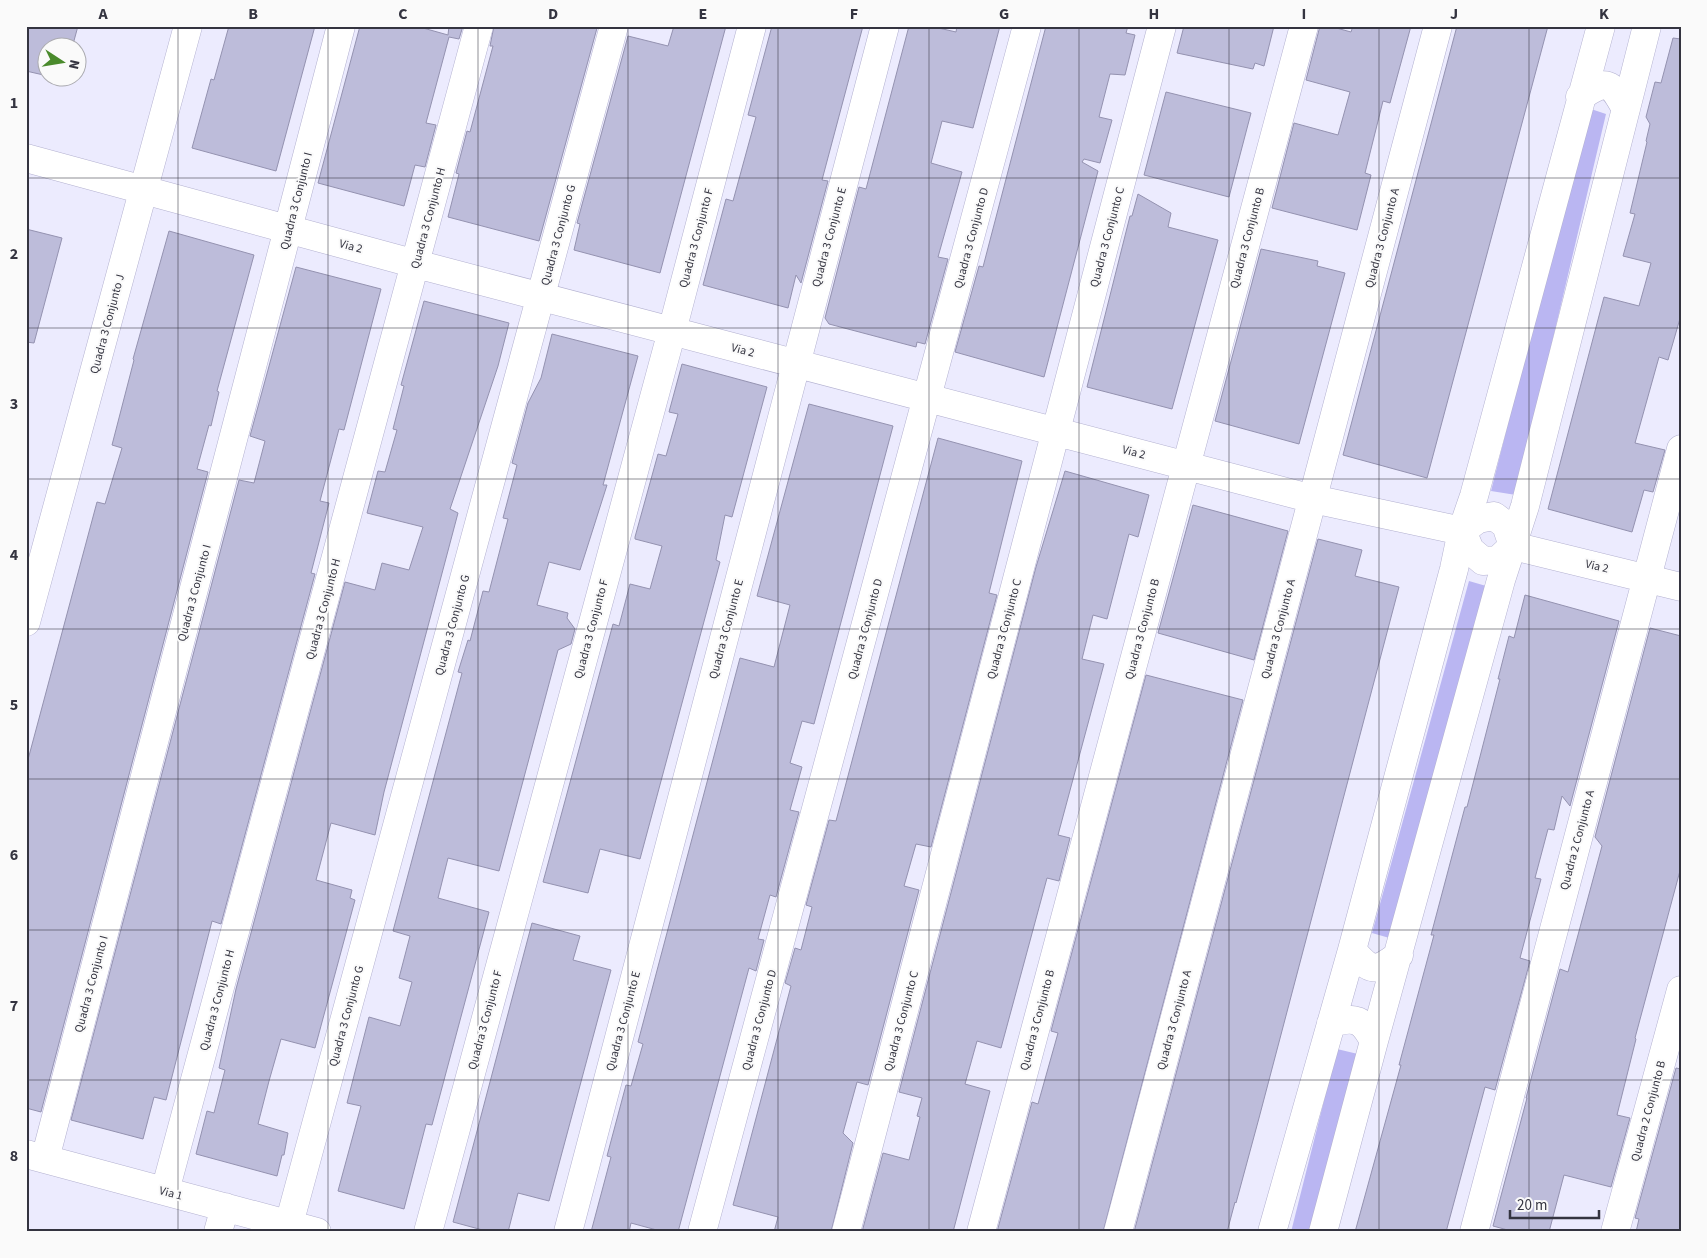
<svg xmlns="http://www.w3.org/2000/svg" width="1707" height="1258" viewBox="0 0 1707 1258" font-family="'Source Sans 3',sans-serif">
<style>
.green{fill:#bab6f2}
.building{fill:#bdbcda;stroke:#9492b0}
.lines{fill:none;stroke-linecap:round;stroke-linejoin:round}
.street-casing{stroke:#b3b1d0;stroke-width:29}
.secondary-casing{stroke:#b3b1d0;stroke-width:29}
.street{stroke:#fff;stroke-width:28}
.secondary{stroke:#fff;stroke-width:28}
.grid{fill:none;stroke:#343440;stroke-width:1;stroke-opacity:0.55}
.labels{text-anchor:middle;stroke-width:4;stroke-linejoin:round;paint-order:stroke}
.street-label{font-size:12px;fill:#343440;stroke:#fafafa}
.neatline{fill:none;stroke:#343440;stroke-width:2}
.grid-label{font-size:16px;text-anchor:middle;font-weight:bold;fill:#343440}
</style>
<rect width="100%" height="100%" fill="#ecebfe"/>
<path class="green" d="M 1588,108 L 1606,114 L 1516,495 L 1491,491 Z
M 1469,581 L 1493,588 L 1393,939 L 1372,933 Z
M 1337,1049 L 1362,1055 L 1313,1232 L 1291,1232 Z"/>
<path class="building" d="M 26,26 L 78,26 L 72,48 L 48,48 L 48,76 L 26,71 Z
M 229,26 L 315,26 L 276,171 L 192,148 L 211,79 L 214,80 Z
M 360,26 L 416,26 L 448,35 L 449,26 L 463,26 L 459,39 L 449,37 L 426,123 L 436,125 L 425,167 L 415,165 L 404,206 L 318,183 Z
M 494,26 L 597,28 L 539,241 L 448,217 L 459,174 L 456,173 L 467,131 L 470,132 L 493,46 L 490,46 Z
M 674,26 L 726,26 L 660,273 L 574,250 L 580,224 L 577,223 L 628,36 L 668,46 Z
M 772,26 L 863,26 L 822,180 L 828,181 L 801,283 L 796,275 L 788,308 L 703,285 L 726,199 L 733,201 L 756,117 L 748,115 Z
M 909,26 L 930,26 L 956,32 L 957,26 L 1000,26 L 973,128 L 942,121 L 931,163 L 962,172 L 938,257 L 948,259 L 925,344 L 917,342 L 916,347 L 829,324 L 825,318 L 859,187 L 866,189 Z
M 1046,26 L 1128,26 L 1126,33 L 1135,35 L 1125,75 L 1110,74 L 1099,117 L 1112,120 L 1100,163 L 1084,159 L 1082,162 L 1098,171 L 1044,377 L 955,352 L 979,266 L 983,267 Z
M 1184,26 L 1274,26 L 1264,66 L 1255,63 L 1253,69 L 1177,53 Z
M 1320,26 L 1329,26 L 1351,32 L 1353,26 L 1411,26 L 1390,103 L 1383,101 L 1365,173 L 1371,175 L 1357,230 L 1272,208 L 1294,123 L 1338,135 L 1350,92 L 1306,80 Z
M 1457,26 L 1548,26 L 1427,478 L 1343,455 Z
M 1673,38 L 1681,39 L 1681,315 L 1668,360 L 1659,357 L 1635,443 L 1665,450 L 1653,492 L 1644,490 L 1632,532 L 1548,509 L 1604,297 L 1639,306 L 1651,263 L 1623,256 L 1635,214 L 1630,213 L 1647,142 L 1646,141 L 1650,124 L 1646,117 L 1655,82 L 1661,83 Z
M 1166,92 L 1251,113 L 1229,197 L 1144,175 Z
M 1138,194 L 1171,213 L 1168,227 L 1218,240 L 1172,409 L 1087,387 L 1130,216 L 1132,216 Z
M 26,229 L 62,238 L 34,343 L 26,342 Z
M 169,231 L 254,255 L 217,391 L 219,392 L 211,426 L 209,425 L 197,469 L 208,472 L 41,1112 L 26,1108 L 26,767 L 97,502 L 105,504 L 122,448 L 112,445 L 134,360 L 133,359 Z
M 1261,249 L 1318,261 L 1317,266 L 1345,273 L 1299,444 L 1215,421 Z
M 296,267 L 381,289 L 344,430 L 339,429 L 320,501 L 329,503 L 311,573 L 315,574 L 221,924 L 212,921 L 166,1100 L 154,1097 L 143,1139 L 71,1120 L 239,480 L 254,483 L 265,441 L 250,436 Z
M 424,301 L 509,323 L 498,366 L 450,509 L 458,513 L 384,792 L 375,835 L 331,823 L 316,880 L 352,890 L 350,898 L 355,900 L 315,1048 L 281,1039 L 269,1081 L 258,1124 L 288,1133 L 284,1155 L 282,1155 L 277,1176 L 196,1154 L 207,1111 L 214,1113 L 225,1070 L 219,1068 L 236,989 L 345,582 L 375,590 L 382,563 L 409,570 L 423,527 L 367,513 L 378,471 L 385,472 L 397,430 L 393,429 L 404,386 L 401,385 Z
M 552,334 L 638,356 L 603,485 L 607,485 L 580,570 L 549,562 L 537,605 L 568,613 L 567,618 L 575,629 L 571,644 L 558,650 L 499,871 L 448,858 L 438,898 L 489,912 L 432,1125 L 426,1124 L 404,1209 L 338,1191 L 361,1106 L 347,1103 L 369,1017 L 400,1026 L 412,982 L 399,978 L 410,936 L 393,931 L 462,673 L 458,672 L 468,640 L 470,641 L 483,591 L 489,592 L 508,519 L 503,518 L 517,465 L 512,463 L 528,403 L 541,378 Z
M 682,364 L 767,387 L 732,517 L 725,515 L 716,560 L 720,562 L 640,859 L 600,849 L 588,893 L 543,882 L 613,624 L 619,626 L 630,584 L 650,589 L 662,546 L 635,539 L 635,537 L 658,454 L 666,456 L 678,414 L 669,412 Z
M 809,404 L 893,426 L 814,724 L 802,721 L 790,763 L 802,767 L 790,810 L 799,812 L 776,897 L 770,895 L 758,939 L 764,940 L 756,971 L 749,968 L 678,1232 L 664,1232 L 631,1223 L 629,1232 L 591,1232 L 611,1157 L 607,1156 L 626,1085 L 631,1086 L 643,1044 L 638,1042 L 740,658 L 774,667 L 790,605 L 757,596 Z
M 938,438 L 1022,461 L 989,593 L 997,595 L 931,847 L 916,844 L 904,886 L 919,890 L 868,1085 L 857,1082 L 843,1133 L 853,1143 L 831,1232 L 774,1232 L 778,1217 L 733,1205 L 791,986 L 785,983 L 795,948 L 801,950 L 812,907 L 806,905 L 829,820 L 836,821 Z
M 1065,471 L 1149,495 L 1138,537 L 1129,534 L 1107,619 L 1093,615 L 1082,659 L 1104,664 L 1058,835 L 1070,838 L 1059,881 L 1047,878 L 1001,1048 L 977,1041 L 965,1084 L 990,1091 L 953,1232 L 862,1232 L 883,1153 L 909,1160 L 920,1117 L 917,1116 L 922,1098 L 899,1092 L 1036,567 Z
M 1193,505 L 1288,531 L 1254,660 L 1158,633 Z
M 1318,539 L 1362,550 L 1355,576 L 1399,587 L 1259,1118 L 1236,1203 L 1235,1202 L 1227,1232 L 1134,1232 Z
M 1525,595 L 1619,621 L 1570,806 L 1562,796 L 1554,830 L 1548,829 L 1535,878 L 1541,879 L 1520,958 L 1530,961 L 1495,1090 L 1485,1087 L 1446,1232 L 1355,1232 L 1401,1065 L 1399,1065 L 1434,935 L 1431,935 L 1465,807 L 1467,807 L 1500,679 L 1498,679 L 1509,636 L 1514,638 Z
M 1650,628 L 1681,636 L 1681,867 L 1635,1038 L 1636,1039 L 1617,1115 L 1630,1118 L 1611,1187 L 1564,1175 L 1549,1232 L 1515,1232 L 1493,1226 L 1527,1098 L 1526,1098 L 1560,969 L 1568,972 L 1602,846 L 1595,837 Z
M 1146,675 L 1243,700 L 1103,1232 L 997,1232 L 1032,1102 L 1038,1104 L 1058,1033 L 1051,1031 L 1056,1012 Z
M 532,923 L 580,936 L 573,960 L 611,970 L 549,1201 L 518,1193 L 508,1232 L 490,1232 L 453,1222 Z
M 1676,1068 L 1681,1069 L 1681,1232 L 1636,1232 L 1639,1219 L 1635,1218 Z"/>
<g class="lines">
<g class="street-casing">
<path id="street" d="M 26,158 L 416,264 L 1313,499 L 1462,531
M 1462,531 L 1478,519 L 1494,516 L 1506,525 L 1513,546
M 1462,531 L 1470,550 L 1483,561 L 1498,560 L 1513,546
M 1513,546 L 1681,587
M 26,622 L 188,26
M 26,1154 L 317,1232
M 45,1159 L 341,26
M 165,1191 L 479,26
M 289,1224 L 614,26
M 218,1232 L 225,1207
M 428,1232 L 672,331 L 752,26
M 568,1232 L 885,26
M 702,1232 L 1027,26
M 846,1232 L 1162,26
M 981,1232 L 1304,26
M 1118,1232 L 1438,26
M 1474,1232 L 1681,449
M 1615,1232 L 1681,990"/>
</g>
<g class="secondary-casing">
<path id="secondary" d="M 1580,97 C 1607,78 1611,82 1626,109
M 1352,950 C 1371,973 1376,972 1399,955
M 1331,1023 C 1356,1016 1362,1019 1374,1041
M 1272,1232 L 1352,950 L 1454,569 L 1462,531 L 1474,496 L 1601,26
M 1323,1232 L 1374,1041 L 1501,580 L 1525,506 L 1647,26"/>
</g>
<use href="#street" class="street"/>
<use href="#secondary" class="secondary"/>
</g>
<path class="grid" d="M 178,26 L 178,1232M 328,26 L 328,1232M 478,26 L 478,1232M 628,26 L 628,1232M 778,26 L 778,1232M 929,26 L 929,1232M 1079,26 L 1079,1232M 1229,26 L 1229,1232M 1379,26 L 1379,1232M 1529,26 L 1529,1232M 26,178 L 1681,178M 26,328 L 1681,328M 26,479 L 1681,479M 26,629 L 1681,629M 26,779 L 1681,779M 26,930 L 1681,930M 26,1080 L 1681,1080"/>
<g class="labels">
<g class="street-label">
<text transform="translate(296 201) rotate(-76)" y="4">Quadra 3 Conjunto I</text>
<text transform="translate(428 218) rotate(-75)" y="4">Quadra 3 Conjunto H</text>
<text transform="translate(558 235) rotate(-75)" y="4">Quadra 3 Conjunto G</text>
<text transform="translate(829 237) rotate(-75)" y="4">Quadra 3 Conjunto E</text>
<text transform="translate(1107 237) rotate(-75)" y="4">Quadra 3 Conjunto C</text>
<text transform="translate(696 238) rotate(-75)" y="4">Quadra 3 Conjunto F</text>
<text transform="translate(971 238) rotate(-75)" y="4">Quadra 3 Conjunto D</text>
<text transform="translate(1247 238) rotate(-75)" y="4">Quadra 3 Conjunto B</text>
<text transform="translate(1382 238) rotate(-75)" y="4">Quadra 3 Conjunto A</text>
<text transform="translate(351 246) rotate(15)" y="4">Via 2</text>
<text transform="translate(107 324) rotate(-75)" y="4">Quadra 3 Conjunto J</text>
<text transform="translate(743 350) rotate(15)" y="4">Via 2</text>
<text transform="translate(1134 452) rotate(15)" y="4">Via 2</text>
<text transform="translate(1597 566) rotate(13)" y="4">Via 2</text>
<text transform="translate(194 593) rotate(-75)" y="4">Quadra 3 Conjunto I</text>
<text transform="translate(323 609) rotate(-75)" y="4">Quadra 3 Conjunto H</text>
<text transform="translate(452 625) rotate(-75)" y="4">Quadra 3 Conjunto G</text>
<text transform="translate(591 629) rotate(-75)" y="4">Quadra 3 Conjunto F</text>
<text transform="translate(726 629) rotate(-75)" y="4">Quadra 3 Conjunto E</text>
<text transform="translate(865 629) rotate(-75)" y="4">Quadra 3 Conjunto D</text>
<text transform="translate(1004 629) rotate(-75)" y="4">Quadra 3 Conjunto C</text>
<text transform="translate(1142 629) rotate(-75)" y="4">Quadra 3 Conjunto B</text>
<text transform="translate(1278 629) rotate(-75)" y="4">Quadra 3 Conjunto A</text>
<text transform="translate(1577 840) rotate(-75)" y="4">Quadra 2 Conjunto A</text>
<text transform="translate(91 984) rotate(-75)" y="4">Quadra 3 Conjunto I</text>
<text transform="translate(217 1000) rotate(-75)" y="4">Quadra 3 Conjunto H</text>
<text transform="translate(346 1016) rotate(-75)" y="4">Quadra 3 Conjunto G</text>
<text transform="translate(485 1020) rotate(-75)" y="4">Quadra 3 Conjunto F</text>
<text transform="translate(759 1020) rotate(-75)" y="4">Quadra 3 Conjunto D</text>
<text transform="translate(1037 1020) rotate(-75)" y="4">Quadra 3 Conjunto B</text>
<text transform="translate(1174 1020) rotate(-75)" y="4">Quadra 3 Conjunto A</text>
<text transform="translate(623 1021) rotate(-75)" y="4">Quadra 3 Conjunto E</text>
<text transform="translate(901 1021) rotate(-75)" y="4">Quadra 3 Conjunto C</text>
<text transform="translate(1648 1111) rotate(-75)" y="4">Quadra 2 Conjunto B</text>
<text transform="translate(171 1193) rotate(15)" y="4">Via 1</text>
</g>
</g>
<rect width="1707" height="1258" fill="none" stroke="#fafafa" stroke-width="55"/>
<g transform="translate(62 62) rotate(102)"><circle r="24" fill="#fafafa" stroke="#ababb0"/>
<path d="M0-4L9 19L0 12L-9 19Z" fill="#4a8a2c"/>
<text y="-8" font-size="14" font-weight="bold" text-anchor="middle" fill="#343440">N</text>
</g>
<path d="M1510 1210v8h89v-8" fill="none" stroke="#343440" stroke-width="2.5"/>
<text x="1517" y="1210" font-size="15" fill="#343440" stroke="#fafafa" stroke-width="4" paint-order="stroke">20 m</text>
<rect x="28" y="28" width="1652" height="1202" class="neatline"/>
<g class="grid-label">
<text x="103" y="19">A</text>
<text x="253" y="19">B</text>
<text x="403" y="19">C</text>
<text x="553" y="19">D</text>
<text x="703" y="19">E</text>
<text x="854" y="19">F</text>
<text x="1004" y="19">G</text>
<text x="1154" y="19">H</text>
<text x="1304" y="19">I</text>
<text x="1454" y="19">J</text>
<text x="1604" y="19">K</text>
<text x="14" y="108">1</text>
<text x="14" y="259">2</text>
<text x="14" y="409">3</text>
<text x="14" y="560">4</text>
<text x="14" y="710">5</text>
<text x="14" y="860">6</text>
<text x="14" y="1011">7</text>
<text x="14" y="1161">8</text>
</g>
</svg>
